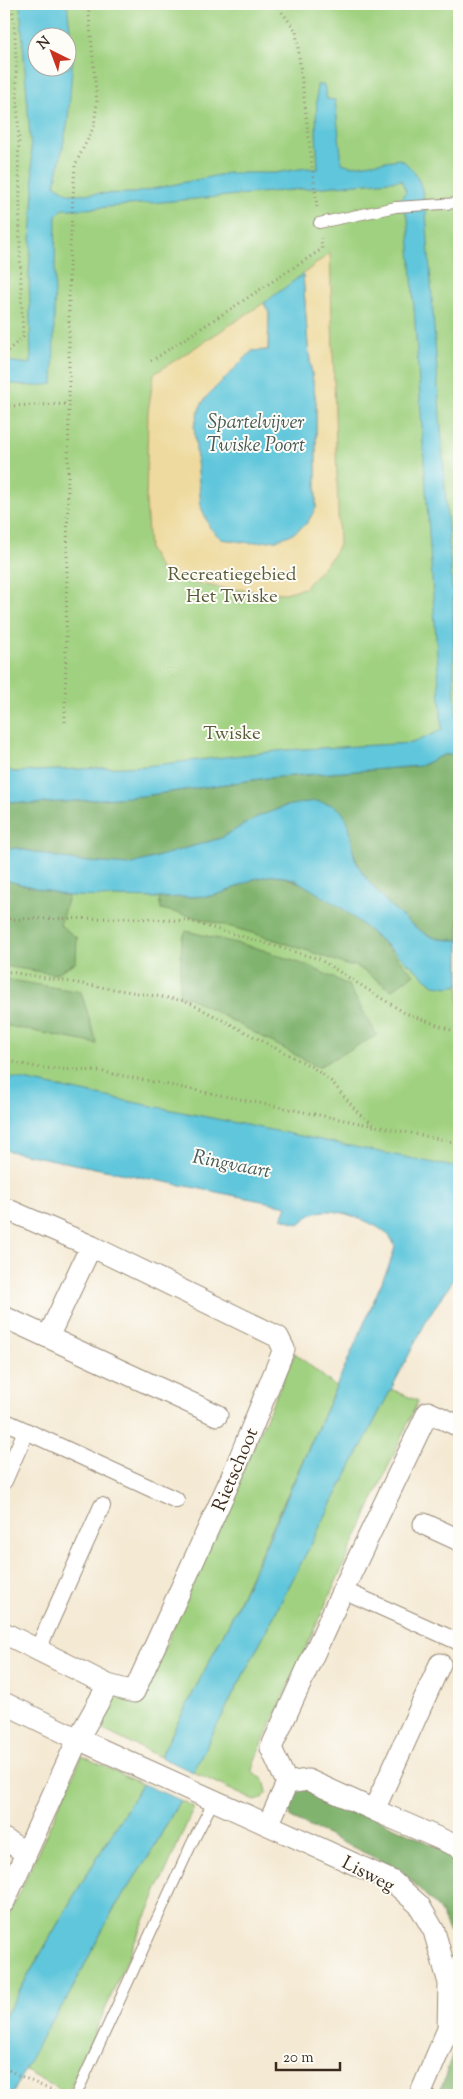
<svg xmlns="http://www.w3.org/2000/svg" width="463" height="2099" viewBox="0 0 463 2099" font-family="'Sorts Mill Goudy',serif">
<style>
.green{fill:#a0d180;stroke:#6e7e4f;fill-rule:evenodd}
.forest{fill:#80b36e;stroke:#5e6e46}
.sand{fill:#eeda9e;stroke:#94825e}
.water{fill:#5ec6db;stroke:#4c787c;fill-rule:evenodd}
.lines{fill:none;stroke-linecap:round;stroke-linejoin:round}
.service-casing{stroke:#988a78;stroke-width:12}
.pedestrian-casing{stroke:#988a78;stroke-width:18}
.minor-casing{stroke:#988a78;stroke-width:23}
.path{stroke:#988a78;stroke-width:3;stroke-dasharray:1 4;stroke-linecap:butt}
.service{stroke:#fff;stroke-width:10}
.pedestrian{stroke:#fff;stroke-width:16}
.minor{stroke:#fff;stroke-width:21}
.labels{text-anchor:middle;stroke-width:4;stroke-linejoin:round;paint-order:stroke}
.park-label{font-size:19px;fill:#595c3b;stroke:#fdfcf7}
.street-label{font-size:19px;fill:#3b2a1e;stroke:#fdfcf7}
.water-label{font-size:20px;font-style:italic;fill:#465957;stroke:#fdfcf7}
</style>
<rect width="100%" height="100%" fill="#fdfcf7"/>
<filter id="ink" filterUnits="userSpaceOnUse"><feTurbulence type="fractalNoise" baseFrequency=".02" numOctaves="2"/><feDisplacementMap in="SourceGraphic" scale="10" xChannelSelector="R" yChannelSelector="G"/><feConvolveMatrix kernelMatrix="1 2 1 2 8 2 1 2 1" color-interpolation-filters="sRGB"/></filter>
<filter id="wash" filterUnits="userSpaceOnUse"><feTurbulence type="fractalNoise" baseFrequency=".0096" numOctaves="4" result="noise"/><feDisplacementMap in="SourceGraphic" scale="20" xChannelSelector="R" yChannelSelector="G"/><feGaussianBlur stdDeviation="1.12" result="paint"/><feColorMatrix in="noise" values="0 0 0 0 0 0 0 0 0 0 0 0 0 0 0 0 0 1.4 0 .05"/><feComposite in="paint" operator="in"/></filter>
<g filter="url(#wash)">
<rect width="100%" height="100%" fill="#f4e9d3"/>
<path class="green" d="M 4,4 L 459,4 L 459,1188 L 4,1101 ZM 38,38 L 68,38 L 68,68 L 38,68 Z
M 295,1353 L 336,1387 L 230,1621 L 160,1757 L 103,1730 L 101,1719 L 111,1697 L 122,1694 L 142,1698 Z
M 391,1389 L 418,1401 L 254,1762 L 252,1771 L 264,1780 L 267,1792 L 262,1799 L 255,1801 L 193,1772 Z
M 82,1756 L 142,1784 L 72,1899 L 4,2018 L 4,1926 Z
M 180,1800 L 194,1807 L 68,2094 L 24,2070 L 43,2035 L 69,1995 L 113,1910 L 149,1856 Z"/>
<path class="forest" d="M 459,754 L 459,940 C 447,940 436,940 426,934 C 402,920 368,887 357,862 C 351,850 350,837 349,824 L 286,806 L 257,817 L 221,838 L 129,865 L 76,861 L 16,848 L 4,850 L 4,801 L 34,804 L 143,796 L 267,778 L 420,766 L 443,755 Z
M 274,875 C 331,886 374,935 414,974 L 392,990 L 355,965 L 349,966 C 288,942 225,924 161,909 L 159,898 L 211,896 L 223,893 L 254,879 Z
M 4,880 L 68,896 L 60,925 L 77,938 L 76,962 L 55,974 L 4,966 Z
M 186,931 L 257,948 L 311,967 L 348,985 L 377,1035 L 318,1067 L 190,998 L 179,996 L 182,938 Z
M 4,979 L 81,992 L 97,1044 L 4,1025 Z
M 302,1784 L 459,1857 L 459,1975 L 455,1944 L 439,1909 L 401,1870 L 291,1818 L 289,1805 Z
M 459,2015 L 459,2095 L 439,2095 L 453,2052 Z"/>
<path class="sand" d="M 330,253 L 339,545 L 331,558 L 304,588 L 285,593 L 227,589 L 176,579 L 162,572 L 149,550 L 146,502 L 148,412 L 154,374 L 264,303 L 269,313 L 268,350 L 252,351 L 207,396 L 200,407 L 307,523 L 316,508 L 316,403 L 308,346 L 303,274 Z"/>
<path class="water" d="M 20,4 L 67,4 L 73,54 L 68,121 L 55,185 L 70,194 L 134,193 L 228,173 L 275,173 L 306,168 L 318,169 L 316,133 L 317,85 L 324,85 L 327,99 L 335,100 L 342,163 L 351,166 L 400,159 C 420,172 423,190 426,212 L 453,601 L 454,676 L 458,754 L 443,755 L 420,766 L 267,778 L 143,796 L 34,804 L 4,801 L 4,767 L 13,772 L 145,766 L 286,750 L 412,743 L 442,730 L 408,218 L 400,200 L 406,191 L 401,180 L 86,209 L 63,209 L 56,216 L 53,384 L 35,386 L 4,383 L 4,361 L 31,364 L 29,274 L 34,190 ZM 38,38 L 68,38 L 68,68 L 38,68 Z
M 303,274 L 308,346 L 316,403 L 316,508 L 307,523 L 294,533 L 277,540 L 250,543 L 221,539 L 210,528 L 201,507 L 194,426 L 200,407 L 207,396 L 252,351 L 268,350 L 269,313 L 264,303 Z
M 315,801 C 324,803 336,804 342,812 C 354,826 349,847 357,863 C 370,888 402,920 426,934 C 436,940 447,940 459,940 L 459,985 L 449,987 L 434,985 L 342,908 L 294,879 L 274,875 L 254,879 L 223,893 L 211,896 L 159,898 L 68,896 L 4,880 L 4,850 L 16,848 L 76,861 L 129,865 L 221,838 L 257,817 L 286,806 Z
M 4,1076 L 459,1168 L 459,1272 L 430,1314 L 193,1772 L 160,1757 L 230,1621 L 264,1549 L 359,1335 L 390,1263 L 395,1247 C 394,1244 392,1239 390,1237 C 379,1224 343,1210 326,1211 C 315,1211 307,1217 299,1224 L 282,1218 L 287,1206 L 4,1150 Z
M 142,1784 L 180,1800 L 149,1856 L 113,1910 L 69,1995 L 43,2035 L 12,2095 L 4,2095 L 4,2018 L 72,1899 Z"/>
</g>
<g filter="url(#ink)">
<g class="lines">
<g class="service-casing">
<path id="service" d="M 319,223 L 396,207 L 459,203
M 76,2095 L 191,1845 L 214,1800"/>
</g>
<g class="pedestrian-casing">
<path id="pedestrian" d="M 4,1421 L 26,1431 L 4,1481
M 26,1431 L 176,1500
M 343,1590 L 459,1642
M 38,1649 L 102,1506"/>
</g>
<g class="minor-casing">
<path id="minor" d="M 4,1208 L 91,1246 L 278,1337 L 284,1349 L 233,1474 L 134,1692 L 108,1685 L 4,1633
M 4,1317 L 217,1415
M 48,1337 L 91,1246
M 424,1524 L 459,1540
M 440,1664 L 374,1810 L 459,1847
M 4,1703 L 78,1739 L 392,1881 L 419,1905 L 434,1931 L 449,1983 L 448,2029 L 420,2095
M 287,1783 L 308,1780 L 374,1810
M 268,1825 L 287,1783 L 271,1748 L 343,1590 L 428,1412 L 459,1426
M 4,1839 L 25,1852
M 4,1902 L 78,1739 L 108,1685"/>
</g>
<path class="path" d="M 276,4 L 296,31 L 317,207
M 4,354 L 23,337 C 21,290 19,243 20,195 C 20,178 17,162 19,145 L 15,34 L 12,4
M 151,361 L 322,249 L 321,238
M 4,406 L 69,404
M 65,722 L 69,404 L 69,267 L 72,212 L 75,165 L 94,126 L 97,102 L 88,4
M 4,919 L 133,918 L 189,921 L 319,959 L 405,1013 L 459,1033
M 4,971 L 186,1001 L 312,1067 L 332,1082 L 359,1114 L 376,1126 L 459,1143
M 4,1060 L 41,1068 L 99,1071 L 374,1126
M 4,2068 L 61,2095"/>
<use href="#service" class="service"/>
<use href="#pedestrian" class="pedestrian"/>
<use href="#minor" class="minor"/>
</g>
</g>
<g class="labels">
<g class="park-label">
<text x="232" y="580">Recreatiegebied<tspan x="232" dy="22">Het Twiske</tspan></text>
<text x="232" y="739">Twiske</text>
</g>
<g class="street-label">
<text transform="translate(234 1469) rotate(-67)" y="7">Rietschoot</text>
<text transform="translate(369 1873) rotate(27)" y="7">Lisweg</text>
</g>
<g class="water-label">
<text x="256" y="428">Spartelvijver<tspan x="256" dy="23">Twiske Poort</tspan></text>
<text transform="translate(232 1163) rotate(11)" y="7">Ringvaart</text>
</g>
</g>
<rect width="463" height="2099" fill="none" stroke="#fdfcf7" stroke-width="20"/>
<g transform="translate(52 52) rotate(318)"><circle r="24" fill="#fdfcf7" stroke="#afa8a0"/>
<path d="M0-4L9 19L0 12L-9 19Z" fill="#c8321e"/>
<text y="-8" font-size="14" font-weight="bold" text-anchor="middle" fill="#3b2a1e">N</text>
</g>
<path d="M276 2062v8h64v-8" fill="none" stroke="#3b2a1e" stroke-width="2.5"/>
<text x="283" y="2062" font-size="15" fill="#3b2a1e" stroke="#fdfcf7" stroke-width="4" paint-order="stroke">20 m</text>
</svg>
